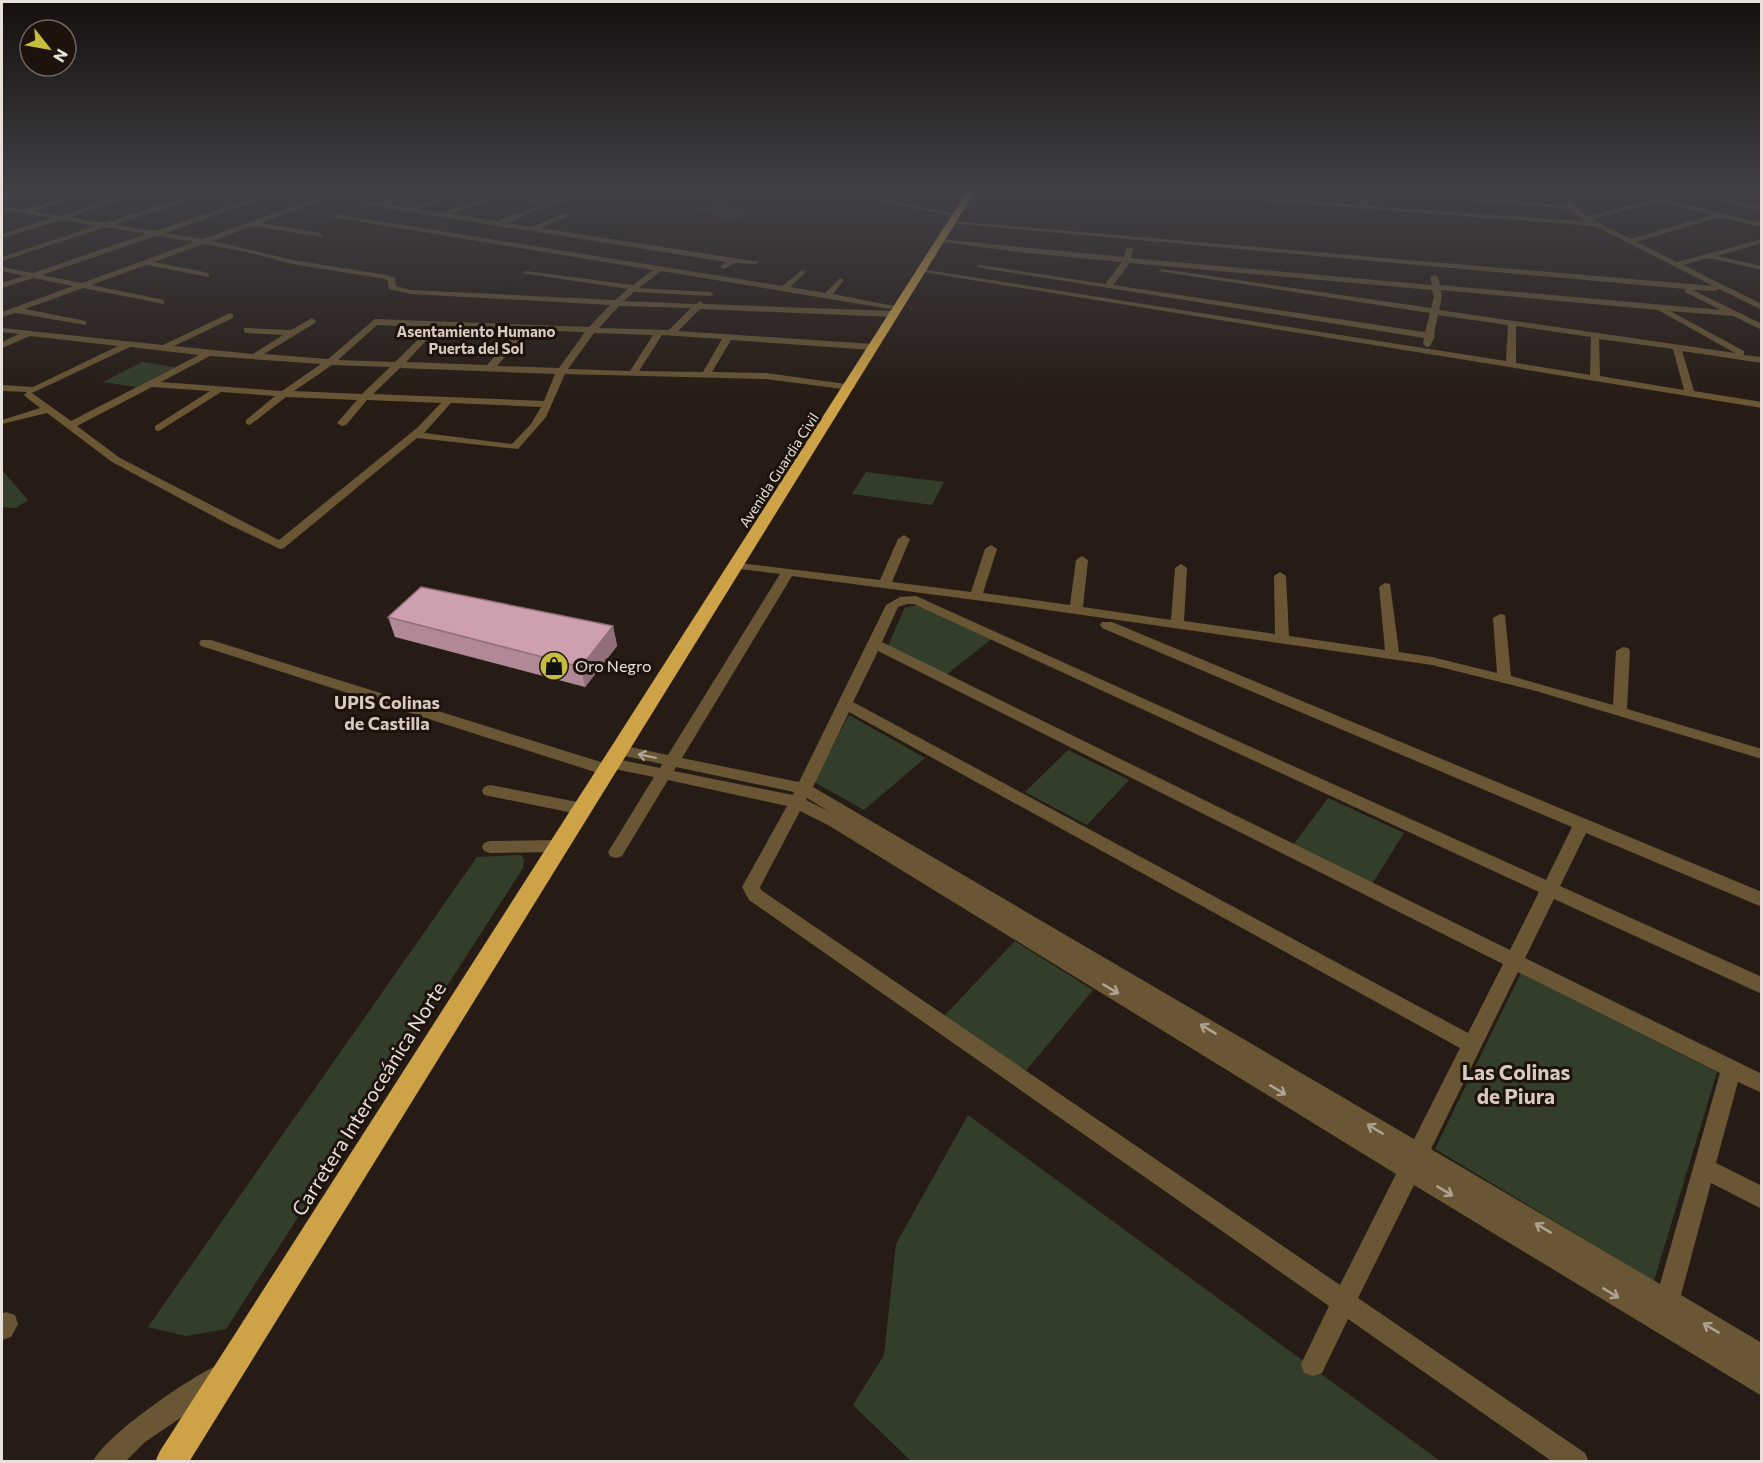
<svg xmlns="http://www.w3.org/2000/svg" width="1763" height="1463" viewBox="0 0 1763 1463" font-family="Commissioner,sans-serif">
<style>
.green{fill:#333e2a}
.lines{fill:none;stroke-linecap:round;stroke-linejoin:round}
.minor{fill:#685635;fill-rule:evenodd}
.highway{fill:#cea348;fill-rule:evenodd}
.wall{fill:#b18996}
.shaded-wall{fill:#906f7a}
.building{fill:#ce9fae;stroke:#906f7a;stroke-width:1.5}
.oneway{stroke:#aea290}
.labels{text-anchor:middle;stroke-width:6;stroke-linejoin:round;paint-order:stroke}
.far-street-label{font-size:14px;fill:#e8e0db;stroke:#1d130c}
.far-neighbourhood-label{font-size:15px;font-weight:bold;fill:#d9cac0;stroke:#1d130c}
.poi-label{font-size:16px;fill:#e8e0db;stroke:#1d130c;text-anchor:start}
.neighbourhood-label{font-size:18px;font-weight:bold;fill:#d9cac0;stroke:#1d130c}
.near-street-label{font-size:20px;fill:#e8e0db;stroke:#1d130c}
.near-neighbourhood-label{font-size:21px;font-weight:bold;fill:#d9cac0;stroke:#1d130c}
</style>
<rect width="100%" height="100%" fill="#271c15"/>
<path class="green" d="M 487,193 L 595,193 L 551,207 Z
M 719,203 L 752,213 L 730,220 L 697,210 Z
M 142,362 L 175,367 L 136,387 L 103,382 Z
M 2,470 L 28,500 L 16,508 L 2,507 Z
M 866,472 L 944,482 L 932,505 L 852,494 Z
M 921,605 L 993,638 L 946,675 L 888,646 L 905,607 Z
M 849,715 L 925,758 L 864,810 L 814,782 Z
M 1068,750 L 1129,780 L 1087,825 L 1025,792 Z
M 1328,798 L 1404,833 L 1372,884 L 1293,845 Z
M 521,855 L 524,859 L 523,868 L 226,1329 L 186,1336 L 148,1327 L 477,857 Z
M 1015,941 L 1093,990 L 1025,1072 L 944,1016 Z
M 1521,973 L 1717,1072 L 1654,1281 L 1435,1149 Z
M 968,1115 L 1440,1461 L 911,1461 L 853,1405 L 884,1355 L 896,1244 Z"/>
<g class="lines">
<path class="minor" d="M 14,193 L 24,193 L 2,201 L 2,197 Z
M 80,193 L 90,193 L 34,211 L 60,216 L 132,193 L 142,193 L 69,217 L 105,223 L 197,193 L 224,193 L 254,198 L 268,193 L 278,193 L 165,233 L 203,239 L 330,193 L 355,193 L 369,197 L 366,199 L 340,194 L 261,223 L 320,233 L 323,237 L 253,226 L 212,241 L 293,260 L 387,275 L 395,278 L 396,286 L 411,290 L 615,300 L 628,289 L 522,273 L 526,271 L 633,285 L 653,270 L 333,217 L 335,214 L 782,286 L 802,270 L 806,272 L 790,287 L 825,293 L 840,278 L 844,280 L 833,294 L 894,306 L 890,309 L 661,271 L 639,288 L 710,292 L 714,294 L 710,296 L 634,292 L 624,301 L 696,304 L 700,301 L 704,304 L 894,311 L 898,314 L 894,317 L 700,309 L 678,331 L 873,344 L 878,347 L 873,350 L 731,340 L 712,372 L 766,373 L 853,385 L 855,387 L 850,390 L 766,379 L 565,374 L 546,417 L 518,449 L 417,438 L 284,548 L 280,549 L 226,523 L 112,462 L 47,413 L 2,424 L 2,420 L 40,408 L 26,397 L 24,395 L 27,392 L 2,391 L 2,385 L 33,387 L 118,346 L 30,336 L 2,348 L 2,342 L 19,334 L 2,332 L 2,328 L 163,345 L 230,313 L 233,314 L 233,318 L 174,346 L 253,354 L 283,335 L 247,333 L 244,332 L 244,328 L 291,330 L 312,318 L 316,321 L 315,323 L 264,354 L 328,359 L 375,319 L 589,327 L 610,305 L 411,294 L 389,289 L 388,281 L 385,279 L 292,264 L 247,252 L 204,244 L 154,262 L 209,273 L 209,277 L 146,265 L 91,285 L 164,300 L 164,304 L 83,288 L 25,309 L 86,321 L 86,325 L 16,313 L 2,317 L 2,312 L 73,286 L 33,278 L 2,288 L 2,283 L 24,276 L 2,271 L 2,267 L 33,273 L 146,234 L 106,227 L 2,261 L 2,257 L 96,226 L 61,220 L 2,238 L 2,234 L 51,218 L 2,210 L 2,206 L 24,210 ZM 207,194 L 247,200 L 155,231 L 114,225 ZM 156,236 L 194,242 L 82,283 L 42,275 ZM 619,306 L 691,308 L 669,330 L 599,328 ZM 377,325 L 431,327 L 395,362 L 338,360 ZM 439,327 L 519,330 L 487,365 L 406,362 ZM 528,330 L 585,332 L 559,368 L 497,366 ZM 594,333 L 653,335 L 630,371 L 568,369 ZM 662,335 L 722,339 L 703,372 L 639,371 ZM 130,347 L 199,355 L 71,421 L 32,393 ZM 210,356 L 321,364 L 282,391 L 161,382 ZM 332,365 L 390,367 L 362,394 L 294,391 ZM 400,368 L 555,374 L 544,401 L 373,394 ZM 152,387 L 210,391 L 155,426 L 155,430 L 159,431 L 221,392 L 275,396 L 246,420 L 246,424 L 250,425 L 286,397 L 357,400 L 337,423 L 342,426 L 346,425 L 367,400 L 441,403 L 417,428 L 279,540 L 120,458 L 77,426 ZM 451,403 L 541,407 L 531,424 L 512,444 L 424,433 Z
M 404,193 L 414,193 L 387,204 L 410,208 L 452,193 L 462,193 L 419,209 L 442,213 L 491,196 L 493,199 L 451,214 L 498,221 L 538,206 L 540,209 L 507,223 L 531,227 L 567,213 L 569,216 L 540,228 L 760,262 L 756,264 L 735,263 L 724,269 L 720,267 L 726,262 L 378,207 L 365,203 L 368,201 L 378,203 Z
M 843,193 L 857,193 L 959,215 L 956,217 Z
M 1157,193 L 1190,193 L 1361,205 L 1357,193 L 1363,193 L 1368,206 L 1585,221 L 1570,209 L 1376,193 L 1408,193 L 1567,205 L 1562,198 L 1565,193 L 1571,193 L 1568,198 L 1587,217 L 1651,200 L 1628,193 L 1659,198 L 1688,193 L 1667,200 L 1762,223 L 1762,227 L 1719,217 L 1636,242 L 1677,262 L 1762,239 L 1762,243 L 1717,256 L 1762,266 L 1762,270 L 1709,258 L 1683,265 L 1762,304 L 1762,310 L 1719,289 L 1715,291 L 1693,290 L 1762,324 L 1762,330 L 1733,316 L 1670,311 L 1744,351 L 1744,355 L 1762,357 L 1762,363 L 1682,351 L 1694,391 L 1762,402 L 1762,408 L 917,271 L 921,269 L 1506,361 L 1508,325 L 1438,315 L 1434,334 L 1435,336 L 1430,346 L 1427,347 L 1423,344 L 1424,338 L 976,267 L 980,265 L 1105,284 L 1122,262 L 1026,253 L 936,241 L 940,239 L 1124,257 L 1126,249 L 1130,247 L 1134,249 L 1131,258 L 1432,285 L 1430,277 L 1434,275 L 1438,277 L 1440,285 L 1721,310 L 1685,292 L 1685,289 L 948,223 L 952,221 L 1713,286 L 1595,226 ZM 1659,202 L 1712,215 L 1630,239 L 1592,219 ZM 1130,263 L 1432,290 L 1434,297 L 1431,308 L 1162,269 L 1158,271 L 1430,313 L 1425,332 L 1113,285 ZM 1441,290 L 1658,310 L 1735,353 L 1439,310 L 1442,297 ZM 1516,326 L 1591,337 L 1590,375 L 1516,363 ZM 1599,339 L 1673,349 L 1684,390 L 1600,376 Z
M 1692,193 L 1704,193 L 1762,207 L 1762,211 Z
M 1755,193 L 1762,193 L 1762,196 L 1756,194 Z
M 904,535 L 910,539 L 892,582 L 971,592 L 985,549 L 991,545 L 997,549 L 983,593 L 1070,605 L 1076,560 L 1082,556 L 1088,560 L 1083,607 L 1171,620 L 1175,568 L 1181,564 L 1187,568 L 1184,621 L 1275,634 L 1274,576 L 1280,572 L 1286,576 L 1289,636 L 1385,650 L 1379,587 L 1385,583 L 1390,584 L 1399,652 L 1432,657 L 1497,673 L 1493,618 L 1500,614 L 1505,615 L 1511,676 L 1613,705 L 1616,651 L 1623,647 L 1628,648 L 1630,651 L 1627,709 L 1762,749 L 1762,759 L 1536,691 L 1432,665 L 1013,605 L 792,576 L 682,758 L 799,782 L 886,605 L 900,597 L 916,596 L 1546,880 L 1572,827 L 1102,628 L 1100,625 L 1102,622 L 1112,622 L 1762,892 L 1762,907 L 1586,833 L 1560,886 L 1762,977 L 1762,994 L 1554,899 L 1525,958 L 1762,1074 L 1762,1093 L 1738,1082 L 1716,1163 L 1762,1186 L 1762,1209 L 1711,1183 L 1681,1295 L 1762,1343 L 1762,1396 L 1414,1185 L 1358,1298 L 1585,1453 L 1589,1462 L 1553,1462 L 1348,1319 L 1322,1373 L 1313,1376 L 1304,1373 L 1301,1364 L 1329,1306 L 749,900 L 742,887 L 787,806 L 668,780 L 622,856 L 616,858 L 610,856 L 608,852 L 654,777 L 614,769 L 613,774 L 601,774 L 201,646 L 199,643 L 201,640 L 211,640 L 604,763 L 606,759 L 611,758 L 660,768 L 662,764 L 615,754 L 612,750 L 620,745 L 668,755 L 780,574 L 732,568 L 730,565 L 732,562 L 880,580 L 898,539 ZM 907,604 L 914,604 L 1539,892 L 1510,950 L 882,642 L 898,607 ZM 878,651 L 1503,964 L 1468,1033 L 853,702 ZM 849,712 L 1460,1048 L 1414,1139 L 813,787 ZM 676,767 L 794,792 L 793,795 L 674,771 ZM 807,798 L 830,812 L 806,800 ZM 800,811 L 828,825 L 1396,1174 L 1340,1285 L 761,890 L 760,887 ZM 1518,972 L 1720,1073 L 1660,1284 L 1431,1149 Z
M 490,785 L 583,803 L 589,805 L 591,809 L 589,813 L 583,815 L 484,795 L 482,791 L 484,787 Z
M 559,840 L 565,842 L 567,846 L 565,850 L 559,852 L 490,853 L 484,851 L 482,847 L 484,843 L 490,841 Z
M 6,1312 L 15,1315 L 18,1324 L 11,1337 L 2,1340 L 2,1314 Z
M 216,1366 L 225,1370 L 229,1379 L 225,1388 L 145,1442 L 125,1462 L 93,1462 C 104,1436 189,1378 216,1366 Z"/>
<path class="highway" d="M 966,193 L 974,193 L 189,1462 L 155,1462 L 160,1451 Z"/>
</g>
<path class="wall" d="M 388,617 L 613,626 L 617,646 L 585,687 L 395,637 Z"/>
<path class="shaded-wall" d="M 613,626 L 617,646 L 585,687 L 581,667 Z"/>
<path class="building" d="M 421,587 L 613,626 L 581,667 L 388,617 Z"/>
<defs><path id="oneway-shaft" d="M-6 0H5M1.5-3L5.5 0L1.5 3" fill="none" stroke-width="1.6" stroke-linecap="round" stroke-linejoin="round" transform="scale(1.5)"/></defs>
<g class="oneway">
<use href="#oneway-shaft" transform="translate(647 756) rotate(-168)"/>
<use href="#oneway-shaft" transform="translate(1111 989) rotate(31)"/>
<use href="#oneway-shaft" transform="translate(1208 1029) rotate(-149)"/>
<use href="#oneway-shaft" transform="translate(1278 1090) rotate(31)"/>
<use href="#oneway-shaft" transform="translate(1375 1129) rotate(-149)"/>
<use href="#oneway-shaft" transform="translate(1445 1191) rotate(31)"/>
<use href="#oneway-shaft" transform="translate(1543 1228) rotate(-149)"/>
<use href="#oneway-shaft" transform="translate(1611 1293) rotate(31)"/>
<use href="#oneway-shaft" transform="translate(1711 1328) rotate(-149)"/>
</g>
<linearGradient id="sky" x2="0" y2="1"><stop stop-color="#150f0c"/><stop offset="0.48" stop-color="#414046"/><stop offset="1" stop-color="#414046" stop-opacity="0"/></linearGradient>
<rect width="1763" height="398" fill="url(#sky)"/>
<defs>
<g id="shop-disc" transform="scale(1.5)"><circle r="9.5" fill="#c6bc3d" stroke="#1d130c"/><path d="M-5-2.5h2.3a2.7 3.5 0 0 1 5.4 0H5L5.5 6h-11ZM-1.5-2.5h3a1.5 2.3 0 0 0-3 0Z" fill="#111"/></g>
</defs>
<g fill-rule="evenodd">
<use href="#shop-disc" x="554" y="666"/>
</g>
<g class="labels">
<g class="far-street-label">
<text transform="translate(779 470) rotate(-57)" y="5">Avenida Guardia Civil</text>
</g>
<g class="far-neighbourhood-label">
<text x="476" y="337">Asentamiento Humano<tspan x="476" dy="17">Puerta del Sol</tspan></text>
</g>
<g class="poi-label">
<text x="575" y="672">Oro Negro</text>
</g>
<g class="neighbourhood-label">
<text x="387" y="709">UPIS Colinas<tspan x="387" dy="21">de Castilla</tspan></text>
</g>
<g class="near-street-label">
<text transform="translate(369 1099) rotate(-58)" y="7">Carretera Interoceánica Norte</text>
</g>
<g class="near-neighbourhood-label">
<text x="1516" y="1080">Las Colinas<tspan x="1516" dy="24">de Piura</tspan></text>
</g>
</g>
<rect width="1763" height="1463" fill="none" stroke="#e8e0db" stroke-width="6"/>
<g transform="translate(48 48) rotate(121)"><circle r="28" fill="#1d130c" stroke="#6e655f" stroke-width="1.5"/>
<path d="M0-4.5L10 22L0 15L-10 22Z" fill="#c6bc3d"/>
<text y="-9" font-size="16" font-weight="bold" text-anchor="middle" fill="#e8e0db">N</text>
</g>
</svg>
